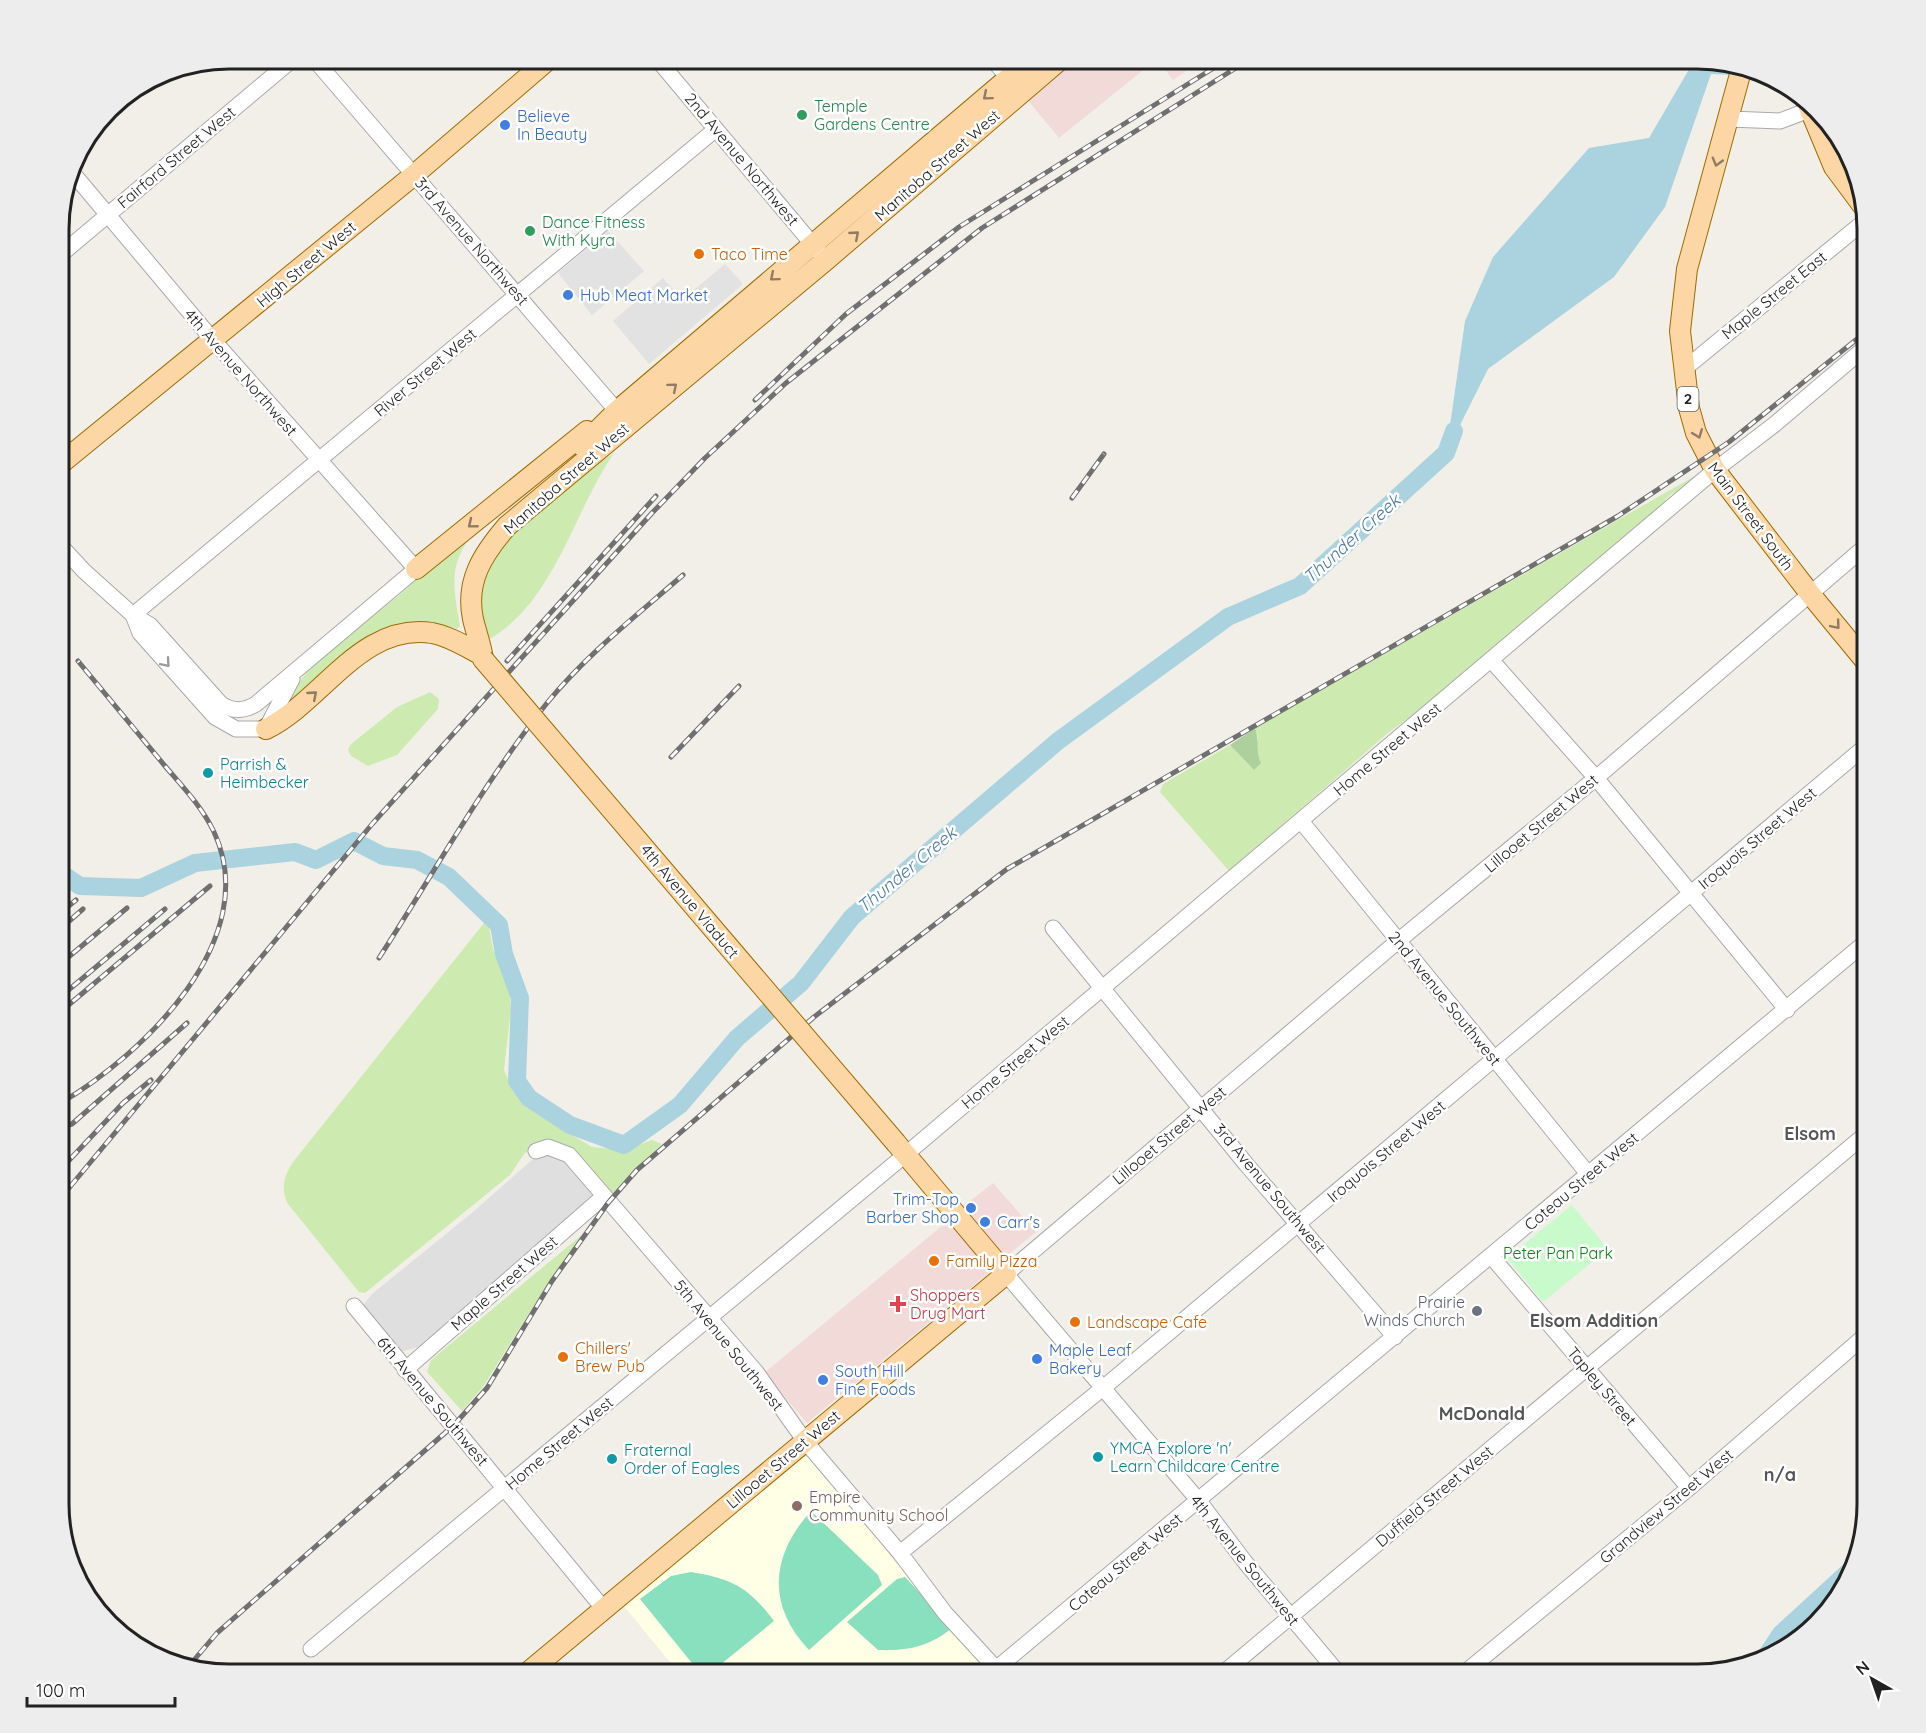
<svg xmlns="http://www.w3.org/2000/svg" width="1926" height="1733" viewBox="0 0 1926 1733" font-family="Quicksand,sans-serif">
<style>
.residential{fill:#e0dfdf}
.commercial{fill:#f2dad9}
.education{fill:#ffffe5}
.grass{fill:#cdebb0}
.forest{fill:#add19e}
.park{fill:#c8facc}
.pitch{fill:#88e0be}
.parking{fill:#e2e2e2}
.water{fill:#aad3df}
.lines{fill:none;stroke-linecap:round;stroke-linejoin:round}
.river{stroke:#aad3df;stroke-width:18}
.minor-casing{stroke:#a9a9a9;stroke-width:17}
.major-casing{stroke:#a06b00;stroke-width:22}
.minor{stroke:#fff;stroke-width:15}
.major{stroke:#fcd6a4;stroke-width:20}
.rail-casing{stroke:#707070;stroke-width:5}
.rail{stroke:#fff;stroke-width:3;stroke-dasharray:9;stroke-linecap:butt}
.major-bridge-casing{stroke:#a06b00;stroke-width:22;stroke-linecap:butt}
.major-bridge{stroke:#fcd6a4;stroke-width:20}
.oneway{stroke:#8f7c63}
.oneway2{stroke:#9c9c9c}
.leisure-dot{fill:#2e9e5b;stroke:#fff;stroke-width:2}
.shop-dot{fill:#3f7fe0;stroke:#fff;stroke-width:2}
.food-dot{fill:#e8710a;stroke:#fff;stroke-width:2}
.culture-dot{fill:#0f9aa8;stroke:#fff;stroke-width:2}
.health-dot{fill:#e0444e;stroke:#fff;stroke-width:2}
.worship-dot{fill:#6b7280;stroke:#fff;stroke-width:2}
.education-dot{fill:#8d6e63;stroke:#fff;stroke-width:2}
.labels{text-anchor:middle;stroke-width:5;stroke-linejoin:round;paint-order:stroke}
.shield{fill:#fff;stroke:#646464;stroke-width:1.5}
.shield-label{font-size:15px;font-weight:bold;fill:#222}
.leisure-label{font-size:16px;fill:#27864d;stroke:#fff;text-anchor:start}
.shop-label{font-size:16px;fill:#366cbe;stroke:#fff;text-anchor:start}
.street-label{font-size:16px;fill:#222;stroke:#fff}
.food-label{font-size:16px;fill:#c56008;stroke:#fff;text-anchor:start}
.culture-label{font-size:16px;fill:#0d838f;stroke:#fff;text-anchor:start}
.park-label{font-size:16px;fill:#0c8416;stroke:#fff}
.health-label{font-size:16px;fill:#be3a42;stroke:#fff;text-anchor:start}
.worship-label{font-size:16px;fill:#5b616d;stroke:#fff;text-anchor:end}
.education-label{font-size:16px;fill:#785e54;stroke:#fff;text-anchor:start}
.water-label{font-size:18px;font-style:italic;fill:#4a7aab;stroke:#fff}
.neighbourhood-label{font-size:18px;font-weight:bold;fill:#555;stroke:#fff}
.rim{fill:none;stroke:#222;stroke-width:3}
</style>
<rect width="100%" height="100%" fill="#f2efe9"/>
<path class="residential" d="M 552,1152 L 566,1162 L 596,1199 L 422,1346 L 400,1352 L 363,1305 L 372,1294 L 473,1212 L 533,1159 L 544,1153 Z"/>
<path class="commercial" d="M 1061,59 L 1203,59 L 1173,80 L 1157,59 L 1059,138 L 1021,92 Z
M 993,1183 L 1036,1232 L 1003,1259 L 961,1208 Z
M 948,1221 L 991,1271 L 807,1423 L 764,1373 Z"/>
<path class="education" d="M 810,1450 L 895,1562 L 986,1663 L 973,1674 L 680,1674 L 623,1605 Z"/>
<path class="grass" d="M 614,453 C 573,513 555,600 490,639 L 482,626 L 476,599 L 495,546 L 587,470 Z
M 1705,470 L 1692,485 L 1671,494 L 1657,509 L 1429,703 L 1388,733 L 1229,871 L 1160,792 L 1163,784 L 1230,745 L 1254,770 L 1258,736 L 1255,728 Z
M 484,517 C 451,561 450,572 460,626 L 457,629 C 379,600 334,664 285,713 C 302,655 365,627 407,588 C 414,582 415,575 420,569 C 434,552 466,531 484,517 Z
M 430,692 L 439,699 L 438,709 L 397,755 L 368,766 L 351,756 L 348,750 L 350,745 L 397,707 Z
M 484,923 L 489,927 L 493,949 L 509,987 L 511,1008 L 504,1070 L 513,1091 L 546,1119 L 592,1147 L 625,1150 L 652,1140 L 662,1144 L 635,1169 L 613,1195 L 573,1155 L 534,1146 L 524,1154 L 510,1175 L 365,1293 L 359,1292 L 288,1204 C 280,1189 284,1176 293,1162 Z
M 584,1233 L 533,1307 L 483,1387 L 462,1411 L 427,1372 L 431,1360 Z"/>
<path class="forest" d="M 1255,728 C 1260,740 1255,752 1261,763 L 1254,770 L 1230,745 Z"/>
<path class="park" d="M 1572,1205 L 1608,1249 L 1543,1302 L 1507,1258 Z"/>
<path class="pitch" d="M 811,1511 L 878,1575 L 882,1585 L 809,1650 C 766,1605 771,1555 811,1511 Z
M 691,1572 C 733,1579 748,1587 774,1621 L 710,1673 L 700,1673 L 640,1599 L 671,1576 Z
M 905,1577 L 952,1628 C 929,1647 907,1651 878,1650 L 847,1622 L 897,1579 Z"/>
<path class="parking" d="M 608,231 L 644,271 L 592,315 L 558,273 Z
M 725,264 L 743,284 L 649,364 L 613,321 L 663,278 L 682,300 Z"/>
<path class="water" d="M 1695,59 L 1765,73 L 1759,76 L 1711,74 L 1665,207 L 1614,277 L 1488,369 L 1446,453 L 1465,321 L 1493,257 L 1589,148 L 1649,138 Z
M 1859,1550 C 1854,1573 1835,1606 1818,1624 C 1805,1638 1768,1660 1750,1664 L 1774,1628 Z"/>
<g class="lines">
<path class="river" d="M 59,872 L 80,886 L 141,888 L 195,863 L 295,852 L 316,860 L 354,841 L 383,856 L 417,860 L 449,877 L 499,925 L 504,954 L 520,998 L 517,1081 L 529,1098 L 570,1125 L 624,1145 L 680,1105 L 737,1038 L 801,983 L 852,917 L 1058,741 L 1228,617 L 1300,586 L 1446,453 L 1454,431"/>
<g class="minor-casing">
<path id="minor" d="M 314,59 L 623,418
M 657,59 L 819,252
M 992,59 L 1021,92
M 1730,119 L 1780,121 L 1817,107
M 59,256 L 293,59
M 1683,370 L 1866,220
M 59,544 L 84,571 L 133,615 L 150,625 L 221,704 C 233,712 244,711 256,704 L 416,569 L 213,340 L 71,171
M 133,615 L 716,129
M 133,615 L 140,633 L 215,717 L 236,729 L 266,729 L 292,679
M 1492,661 L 1596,778 L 1787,1010
M 1301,821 L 1589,1175
M 1053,928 L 1246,1164 L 1395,1337
M 536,1151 L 548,1147 L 569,1155 L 756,1372 L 805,1441 L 900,1553 L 945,1613 L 1001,1674
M 1491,1256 L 1689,1488
M 354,1306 L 603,1608
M 405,1370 L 603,1197
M 900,1553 L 1103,1388 L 1867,745
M 311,1649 L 905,1155 L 1715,470 L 1775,424 L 1867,346
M 990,1674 L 1867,941
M 1222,1674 L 1867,1133
M 1339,1674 L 1245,1562 L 1199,1501 L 1006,1274 L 1398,941 L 1596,778 L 1867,545
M 1463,1674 L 1689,1488 L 1867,1334"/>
</g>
<g class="major-casing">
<path id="major" d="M 1742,67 L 1687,269 L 1680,331 L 1689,408 L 1696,433 L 1715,470 L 1811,595 L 1867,663
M 1806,100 L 1834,167 L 1863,206
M 582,446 L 617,411 L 1031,59
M 59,465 L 414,175 L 549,59
M 416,569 L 587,431
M 483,659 C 481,645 476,632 473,619 C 465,581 483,554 507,526 L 826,260 L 1061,59
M 266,729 C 322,702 361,622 432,633 C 448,636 463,645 478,653
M 526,1674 L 1006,1274 L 896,1143"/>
</g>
<use href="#minor" class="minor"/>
<use href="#major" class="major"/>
<g class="rail-casing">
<path id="rail" d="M 755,400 L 846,314 L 959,227 L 1228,59
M 1072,498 L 1104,454
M 507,661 L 656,496
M 671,757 L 739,686
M 59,914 L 76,900
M 59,930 L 83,909
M 379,958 C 434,873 484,782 547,703 C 586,655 637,615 683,575
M 59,965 L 127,908
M 59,998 L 165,909
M 59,1013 L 210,886
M 59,1104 C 143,1055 264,939 214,832 C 202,807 183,787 165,766 C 136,731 107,696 78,661
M 59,1128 L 72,1124 L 187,1023
M 59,1171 L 123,1103 L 151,1080
M 59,1200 L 373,823 L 652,513 L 705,458 L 786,383 L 982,228 L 1250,59
M 188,1667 L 217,1633 L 454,1425 L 487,1388 L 552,1281 L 608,1203 L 637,1170 L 814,1017 L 1007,869 L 1618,516 L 1729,442 L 1867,331"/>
</g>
<use href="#rail" class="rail"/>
<g class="major-bridge-casing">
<path id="major-bridge" d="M 483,659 L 896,1143"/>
</g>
<use href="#major-bridge" class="major-bridge"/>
</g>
<defs><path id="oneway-chevron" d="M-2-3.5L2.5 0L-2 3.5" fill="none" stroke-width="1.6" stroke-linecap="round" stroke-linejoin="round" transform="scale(1.5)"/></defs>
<g class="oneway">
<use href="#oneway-chevron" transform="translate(987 96) rotate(140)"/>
<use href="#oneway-chevron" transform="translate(1717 162) rotate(106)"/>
<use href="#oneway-chevron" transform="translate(855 235) rotate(-41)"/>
<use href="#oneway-chevron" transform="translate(774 277) rotate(140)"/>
<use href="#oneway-chevron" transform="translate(673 387) rotate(-40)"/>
<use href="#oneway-chevron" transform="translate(1698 434) rotate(69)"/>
<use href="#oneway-chevron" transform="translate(472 524) rotate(141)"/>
<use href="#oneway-chevron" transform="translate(1836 625) rotate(50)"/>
<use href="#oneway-chevron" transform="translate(313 695) rotate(-41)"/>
</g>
<use class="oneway2" href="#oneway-chevron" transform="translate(166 663) rotate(49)"/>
<g class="leisure-dot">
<circle cx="802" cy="115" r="6"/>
<circle cx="530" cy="231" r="6"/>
</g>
<g class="shop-dot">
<circle cx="505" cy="125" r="6"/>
<circle cx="568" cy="295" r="6"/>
<circle cx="971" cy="1208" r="6"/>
<circle cx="985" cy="1222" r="6"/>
<circle cx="1037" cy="1359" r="6"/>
<circle cx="823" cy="1380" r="6"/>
</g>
<g class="food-dot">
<circle cx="699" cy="254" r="6"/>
<circle cx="934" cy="1261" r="6"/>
<circle cx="1075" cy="1322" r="6"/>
<circle cx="563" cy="1357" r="6"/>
</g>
<g class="culture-dot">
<circle cx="208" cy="773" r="6"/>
<circle cx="1098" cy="1457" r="6"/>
<circle cx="612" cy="1459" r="6"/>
</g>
<path class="health-dot" d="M895 1295h6v6h6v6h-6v6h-6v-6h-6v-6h6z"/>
<circle class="worship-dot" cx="1477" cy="1311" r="6"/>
<circle class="education-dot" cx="797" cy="1506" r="6"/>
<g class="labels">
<rect class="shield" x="1677.5" y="387" width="21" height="24" rx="4.5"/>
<g class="shield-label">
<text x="1688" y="404">2</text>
</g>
<g class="leisure-label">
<text x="814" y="112">Temple<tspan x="814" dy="18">Gardens Centre</tspan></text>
<text x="542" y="228">Dance Fitness<tspan x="542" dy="18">With Kyra</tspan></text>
</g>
<g class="shop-label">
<text x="517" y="122">Believe<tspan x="517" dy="18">In Beauty</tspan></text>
<text x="580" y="301">Hub Meat Market</text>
<text x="959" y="1205" text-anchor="end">Trim-Top<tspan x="959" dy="18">Barber Shop</tspan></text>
<text x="997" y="1228">Carr's</text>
<text x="1049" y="1356">Maple Leaf<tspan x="1049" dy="18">Bakery</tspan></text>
<text x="835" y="1377">South Hill<tspan x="835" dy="18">Fine Foods</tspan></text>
</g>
<g class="street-label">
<text transform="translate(176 157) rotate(-40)" y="6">Fairford Street West</text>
<text transform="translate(742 159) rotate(50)" y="6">2nd Avenue Northwest</text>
<text transform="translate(937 165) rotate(-41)" y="6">Manitoba Street West</text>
<text transform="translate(472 241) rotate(49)" y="6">3rd Avenue Northwest</text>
<text transform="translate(306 264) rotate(-40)" y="6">High Street West</text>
<text transform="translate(1774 295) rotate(-39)" y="6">Maple Street East</text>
<text transform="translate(241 372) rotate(49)" y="6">4th Avenue Northwest</text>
<text transform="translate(425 372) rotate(-40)" y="6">River Street West</text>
<text transform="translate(566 478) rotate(-41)" y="6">Manitoba Street West</text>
<text transform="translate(1751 516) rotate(53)" y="6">Main Street South</text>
<text transform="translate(1387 749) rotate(-40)" y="6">Home Street West</text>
<text transform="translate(1541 823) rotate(-40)" y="6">Lillooet Street West</text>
<text transform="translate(1757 838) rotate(-40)" y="6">Iroquois Street West</text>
<text transform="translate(690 901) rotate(50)" y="6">4th Avenue Viaduct</text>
<text transform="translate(1445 998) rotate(51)" y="6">2nd Avenue Southwest</text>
<text transform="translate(1015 1062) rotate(-40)" y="6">Home Street West</text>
<text transform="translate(1169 1135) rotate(-40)" y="6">Lillooet Street West</text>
<text transform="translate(1386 1151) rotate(-40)" y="6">Iroquois Street West</text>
<text transform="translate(1581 1181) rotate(-40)" y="6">Coteau Street West</text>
<text transform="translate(1270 1188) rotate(50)" y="6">3rd Avenue Southwest</text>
<text transform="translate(504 1283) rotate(-41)" y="6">Maple Street West</text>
<text transform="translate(729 1345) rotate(51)" y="6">5th Avenue Southwest</text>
<text transform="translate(1602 1386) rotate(50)" y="6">Tapley Street</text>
<text transform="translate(433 1401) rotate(50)" y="6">6th Avenue Southwest</text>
<text transform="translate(559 1443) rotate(-40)" y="6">Home Street West</text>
<text transform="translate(783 1459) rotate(-40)" y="6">Lillooet Street West</text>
<text transform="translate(1434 1496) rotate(-40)" y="6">Duffield Street West</text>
<text transform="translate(1666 1506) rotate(-40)" y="6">Grandview Street West</text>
<text transform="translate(1245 1560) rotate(51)" y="6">4th Avenue Southwest</text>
<text transform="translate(1125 1562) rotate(-40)" y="6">Coteau Street West</text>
</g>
<g class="food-label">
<text x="711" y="260">Taco Time</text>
<text x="946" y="1267">Family Pizza</text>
<text x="1087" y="1328">Landscape Cafe</text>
<text x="575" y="1354">Chillers'<tspan x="575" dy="18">Brew Pub</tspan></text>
</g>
<g class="culture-label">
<text x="220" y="770">Parrish &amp;<tspan x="220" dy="18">Heimbecker</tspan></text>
<text x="1110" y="1454">YMCA Explore 'n'<tspan x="1110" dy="18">Learn Childcare Centre</tspan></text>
<text x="624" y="1456">Fraternal<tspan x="624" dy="18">Order of Eagles</tspan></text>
</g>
<g class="park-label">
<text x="1558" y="1259">Peter Pan Park</text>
</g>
<g class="health-label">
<text x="910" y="1301">Shoppers<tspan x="910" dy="18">Drug Mart</tspan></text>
</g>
<g class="worship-label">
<text x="1465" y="1308">Prairie<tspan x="1465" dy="18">Winds Church</tspan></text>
</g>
<g class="education-label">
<text x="809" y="1503">Empire<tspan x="809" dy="18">Community School</tspan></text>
</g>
<g class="water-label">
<text transform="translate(1352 539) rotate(-42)" y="6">Thunder Creek</text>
<text transform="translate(907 870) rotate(-40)" y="6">Thunder Creek</text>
</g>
<g class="neighbourhood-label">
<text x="1810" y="1140">Elsom</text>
<text x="1594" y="1327">Elsom Addition</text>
<text x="1482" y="1420">McDonald</text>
<text x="1780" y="1481">n/a</text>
</g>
</g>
<path d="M0 0H1926V1733H0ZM229 69H1697A160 160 0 0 1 1857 229V1504A160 160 0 0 1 1697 1664H229A160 160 0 0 1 69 1504V229A160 160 0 0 1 229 69Z" fill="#ededed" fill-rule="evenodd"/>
<path class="rim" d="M229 69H1697A160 160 0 0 1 1857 229V1504A160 160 0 0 1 1697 1664H229A160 160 0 0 1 69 1504V229A160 160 0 0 1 229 69Z"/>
<g transform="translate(1872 1679) rotate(320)" stroke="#ffffff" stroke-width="4.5" paint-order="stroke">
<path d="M0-4.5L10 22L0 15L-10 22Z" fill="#222222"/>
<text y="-9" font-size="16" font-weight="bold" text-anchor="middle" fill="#222222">N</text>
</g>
<path d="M27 1697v9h148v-9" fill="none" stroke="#222222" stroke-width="3"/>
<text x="36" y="1697" font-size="18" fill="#222222" stroke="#ffffff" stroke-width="4.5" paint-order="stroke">100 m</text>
</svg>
